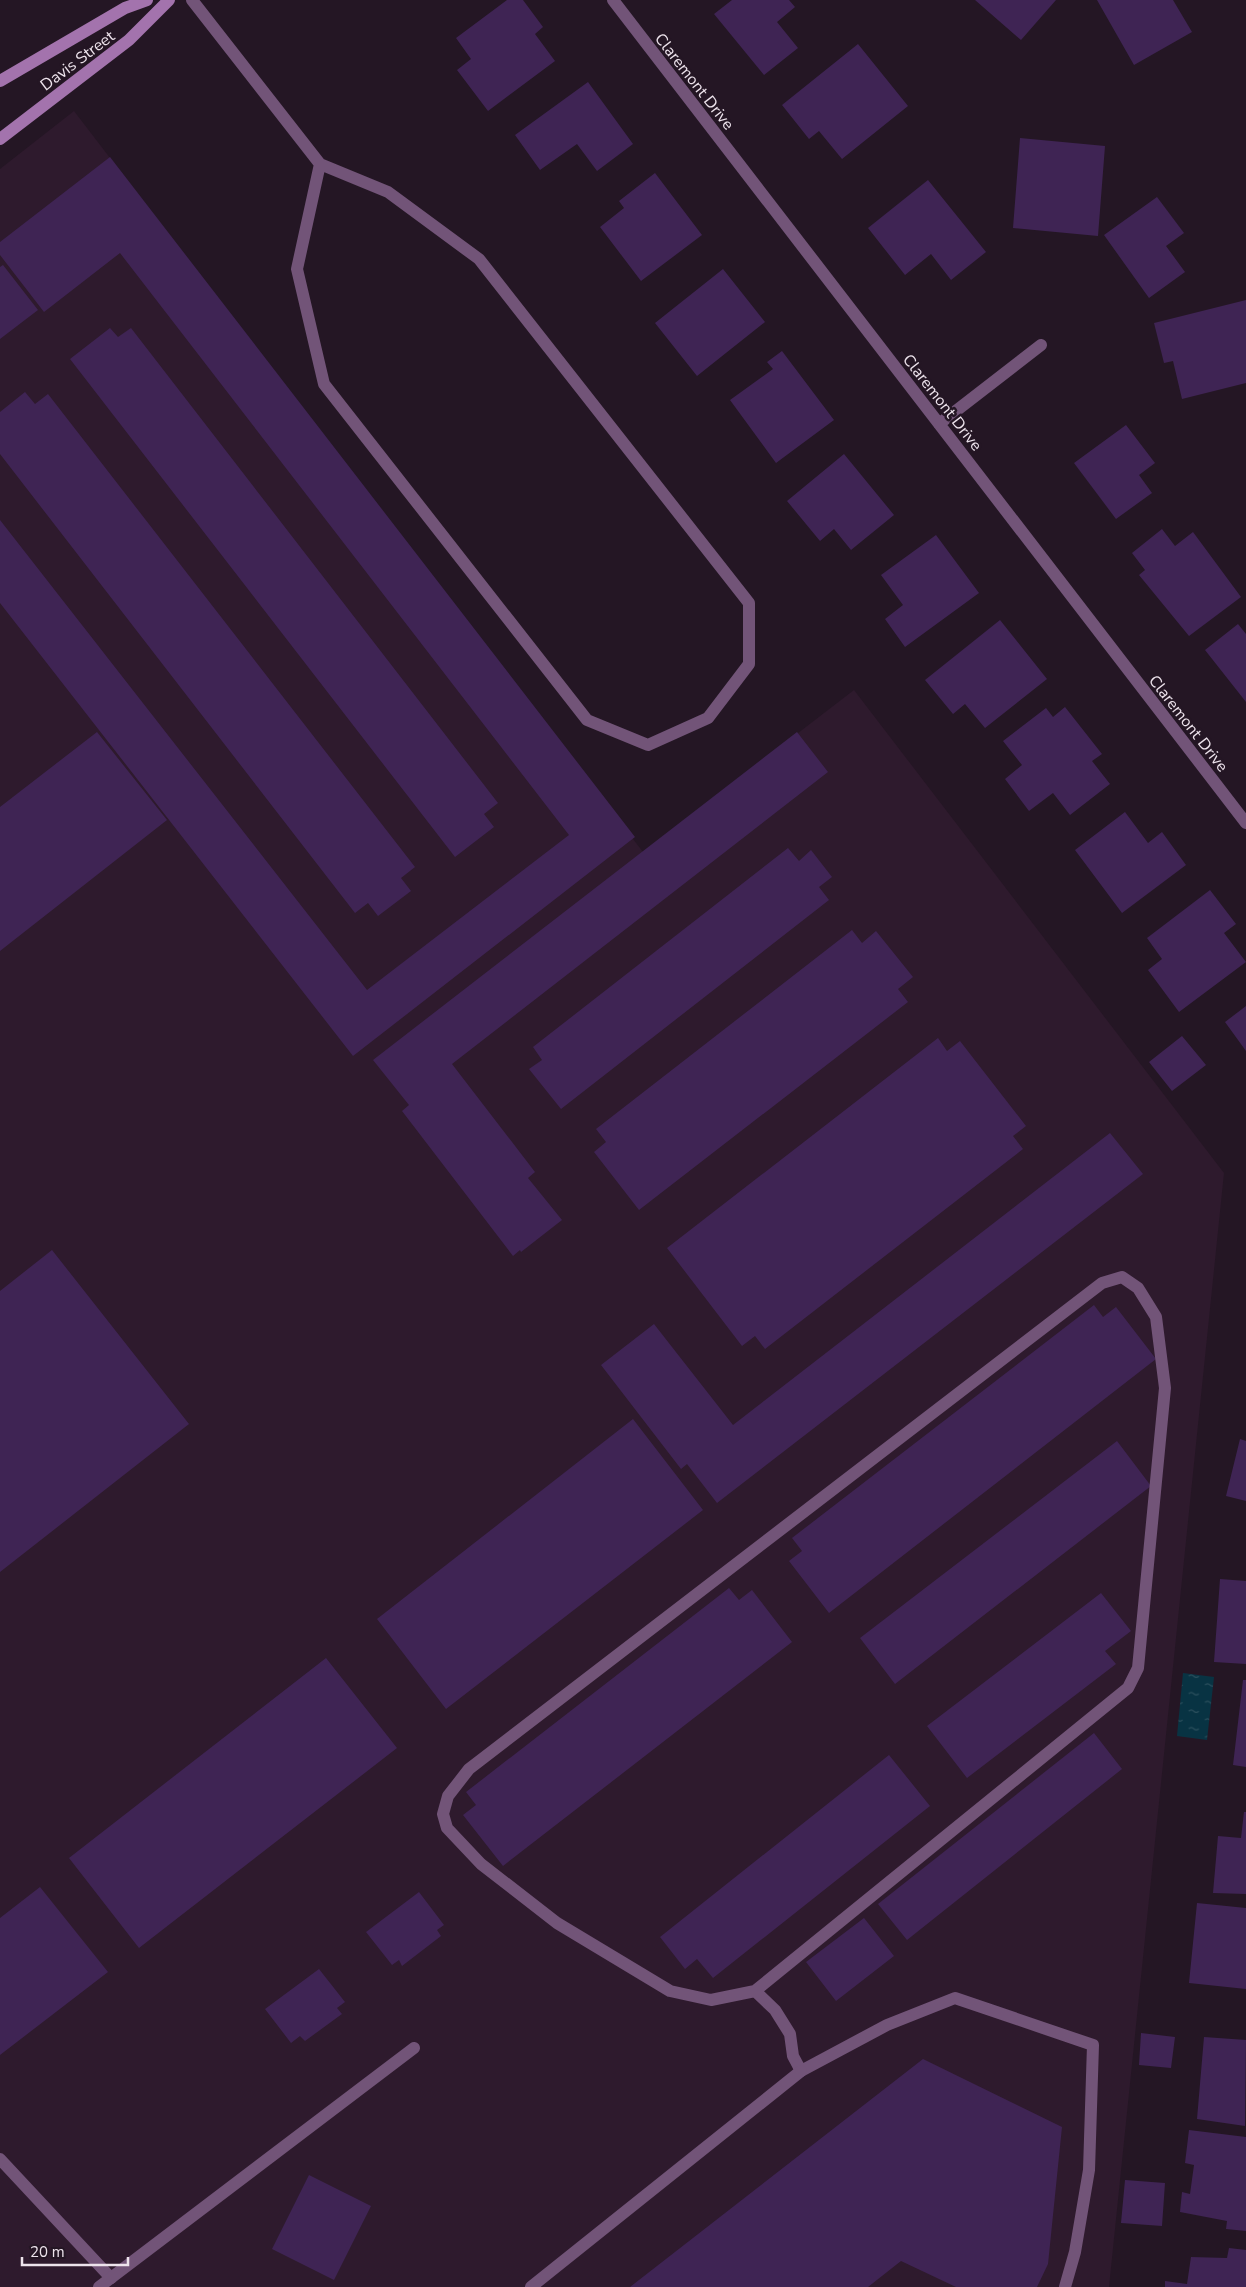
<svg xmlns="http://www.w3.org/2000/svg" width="1246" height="2287" viewBox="0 0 1246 2287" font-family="'Nunito Sans',sans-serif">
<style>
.built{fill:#2e1a2d}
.water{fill:url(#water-ripples)}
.building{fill:#3f2454}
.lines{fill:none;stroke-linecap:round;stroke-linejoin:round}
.lane{stroke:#725478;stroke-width:12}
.street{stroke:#725478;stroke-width:12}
.secondary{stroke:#a373ad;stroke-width:12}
.labels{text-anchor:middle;stroke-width:5;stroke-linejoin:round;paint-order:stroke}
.street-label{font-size:16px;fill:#ede3ec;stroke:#241624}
</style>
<defs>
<pattern id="water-ripples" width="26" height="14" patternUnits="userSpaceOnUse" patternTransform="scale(1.25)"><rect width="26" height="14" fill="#083343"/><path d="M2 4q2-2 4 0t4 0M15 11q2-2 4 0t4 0" fill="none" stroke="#2c505e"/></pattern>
</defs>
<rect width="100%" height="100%" fill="#241624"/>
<path class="built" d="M 74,111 L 643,852 L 854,690 L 1224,1173 L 1109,2287 L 0,2287 L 0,169 Z"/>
<path class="water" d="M 1183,1673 L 1214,1677 L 1207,1740 L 1177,1736 Z"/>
<path class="building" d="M 507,0 L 523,0 L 543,27 L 535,34 L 555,61 L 488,111 L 457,70 L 471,59 L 456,38 Z
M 732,0 L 789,0 L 795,7 L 777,22 L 798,48 L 764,75 L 714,14 Z
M 975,0 L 1056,0 L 1021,40 Z
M 1097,0 L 1173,0 L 1192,32 L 1134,65 Z
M 858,44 L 908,106 L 842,159 L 819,131 L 809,139 L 782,105 Z
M 588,82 L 633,144 L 597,171 L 577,144 L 540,170 L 515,135 Z
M 1020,138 L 1105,146 L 1098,236 L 1013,228 Z
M 110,157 L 635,837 L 353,1056 L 0,603 L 0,520 L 367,990 L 569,835 L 120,253 L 44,312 L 0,255 L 0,242 Z
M 655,173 L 702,235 L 641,281 L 600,227 L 624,208 L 619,201 Z
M 928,180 L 986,252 L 951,280 L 931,254 L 905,275 L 868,228 Z
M 1157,197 L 1184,233 L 1166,246 L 1185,272 L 1149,298 L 1104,235 Z
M 3,265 L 38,310 L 0,339 L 0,267 Z
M 723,269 L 765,322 L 697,376 L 655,323 Z
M 1246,300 L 1246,383 L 1182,399 L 1173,361 L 1164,363 L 1154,323 Z
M 110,328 L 118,337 L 131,328 L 498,803 L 484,814 L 494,827 L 455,857 L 70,359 Z
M 782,351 L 834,420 L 776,463 L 730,400 L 773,369 L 767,362 Z
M 25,392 L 35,404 L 48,394 L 415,867 L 401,878 L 411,891 L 378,916 L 368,903 L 355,913 L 0,454 L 0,412 Z
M 1126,425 L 1155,463 L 1139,475 L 1152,493 L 1116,519 L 1074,463 Z
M 844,454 L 894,515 L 851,550 L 834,529 L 820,541 L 787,501 Z
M 1162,529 L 1175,546 L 1193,532 L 1241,597 L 1189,636 L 1139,575 L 1145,570 L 1132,553 Z
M 936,535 L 979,593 L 905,647 L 885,619 L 903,605 L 881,575 Z
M 1000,620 L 1047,679 L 985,728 L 965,704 L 953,714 L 925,680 Z
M 1238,624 L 1246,634 L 1246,702 L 1205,650 Z
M 1065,707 L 1102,754 L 1092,761 L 1110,784 L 1070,815 L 1053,793 L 1029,811 L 1005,779 L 1022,765 L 1003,741 L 1046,708 L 1053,717 Z
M 97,732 L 167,820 L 0,951 L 0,807 Z
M 797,732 L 828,772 L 452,1064 L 535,1172 L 528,1178 L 562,1220 L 521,1252 L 520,1250 L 513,1256 L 402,1111 L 409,1105 L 373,1060 Z
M 1125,812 L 1148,843 L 1162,832 L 1186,865 L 1122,913 L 1075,850 Z
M 788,848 L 799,861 L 811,850 L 832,877 L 819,887 L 829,900 L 561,1109 L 529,1069 L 542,1060 L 533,1047 Z
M 1210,890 L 1236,924 L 1224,933 L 1246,962 L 1179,1012 L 1148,970 L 1162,959 L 1147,938 Z
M 852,930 L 862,943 L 876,931 L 913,977 L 898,989 L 908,1002 L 639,1210 L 594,1152 L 606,1142 L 596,1129 Z
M 1246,1006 L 1246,1051 L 1225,1022 Z
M 1182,1036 L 1206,1065 L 1172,1091 L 1149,1062 Z
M 938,1038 L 947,1051 L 960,1041 L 1026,1126 L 1013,1136 L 1023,1149 L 765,1349 L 755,1336 L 742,1346 L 667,1248 Z
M 1110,1133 L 1143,1174 L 717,1503 L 687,1464 L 681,1469 L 601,1365 L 654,1324 L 733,1425 Z
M 52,1250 L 189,1424 L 0,1572 L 0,1291 Z
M 1094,1305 L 1103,1317 L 1116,1307 L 1156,1359 L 829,1613 L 789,1561 L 802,1551 L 792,1538 Z
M 633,1419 L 703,1510 L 446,1709 L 377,1619 Z
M 1240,1439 L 1246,1441 L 1246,1501 L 1226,1496 Z
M 1117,1441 L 1151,1486 L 895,1684 L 860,1638 Z
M 1220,1579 L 1246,1581 L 1246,1664 L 1214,1662 Z
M 729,1588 L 739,1600 L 752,1590 L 792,1642 L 503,1866 L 463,1815 L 476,1805 L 466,1792 Z
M 1101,1593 L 1131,1631 L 1105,1651 L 1116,1664 L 967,1778 L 927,1726 Z
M 326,1658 L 397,1748 L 139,1948 L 69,1858 Z
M 1243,1680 L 1246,1680 L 1246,1767 L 1233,1765 Z
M 1094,1733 L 1122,1769 L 907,1940 L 878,1904 Z
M 889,1755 L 930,1806 L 713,1978 L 697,1959 L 685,1969 L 660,1937 Z
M 1244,1812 L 1246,1812 L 1246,1894 L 1213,1893 L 1218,1836 L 1241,1838 Z
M 40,1887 L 108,1972 L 0,2055 L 0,1918 Z
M 419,1892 L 444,1925 L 437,1930 L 441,1936 L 402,1966 L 399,1960 L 392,1965 L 366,1932 Z
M 1197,1903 L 1246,1908 L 1246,1989 L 1189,1983 Z
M 864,1918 L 894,1956 L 836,2001 L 806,1962 Z
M 319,1969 L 345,2002 L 337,2008 L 342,2014 L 305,2041 L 300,2036 L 291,2043 L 265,2009 Z
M 1141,2033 L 1175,2037 L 1171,2068 L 1139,2065 Z
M 1204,2037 L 1246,2040 L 1245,2126 L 1197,2119 Z
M 923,2059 L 1062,2127 L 1048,2264 L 1037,2287 L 956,2287 L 901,2261 L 868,2287 L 630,2287 Z
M 1189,2130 L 1246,2137 L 1246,2231 L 1226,2229 L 1227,2221 L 1180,2212 L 1182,2192 L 1190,2194 L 1194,2165 L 1185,2163 Z
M 309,2175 L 371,2206 L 334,2280 L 272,2249 Z
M 1125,2180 L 1165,2183 L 1162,2226 L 1121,2223 Z
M 1229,2248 L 1246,2250 L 1246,2287 L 1165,2287 L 1165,2281 L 1187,2284 L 1191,2257 L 1227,2258 Z"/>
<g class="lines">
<path class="lane" d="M 192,0 L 320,164 L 388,192 L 479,259 L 749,603 L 749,664 L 708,718 L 648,745 L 587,720 L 324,384 L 297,269 L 320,164
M 755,1991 L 1128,1688 L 1138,1668 L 1165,1388 L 1156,1317 L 1138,1288 L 1122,1277 L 1102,1283 L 469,1769 L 448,1796 L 443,1814 L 447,1828 L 481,1864 L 557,1923 L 670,1991 L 711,2000 L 755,1991 L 775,2010 L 790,2034 L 793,2056 L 801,2071 L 887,2025 L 955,1998 L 1093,2045 L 1089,2170 L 1075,2252 L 1065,2287
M 0,2159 L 111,2278"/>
<path class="street" d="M 613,0 L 1246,823
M 939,424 L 1041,345
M 99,2287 L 414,2048
M 531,2287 L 801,2071"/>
<path class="secondary" d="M 0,81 L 125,8 L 147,0
M 0,139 L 129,40 L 169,0"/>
</g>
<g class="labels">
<g class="street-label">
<text transform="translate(77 60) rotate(-37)" y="6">Davis Street</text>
<text transform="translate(695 81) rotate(52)" y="6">Claremont Drive</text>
<text transform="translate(943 402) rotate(52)" y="6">Claremont Drive</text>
<text transform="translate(1189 723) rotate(52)" y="6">Claremont Drive</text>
</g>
</g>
<path d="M22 2257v8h106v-8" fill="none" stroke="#ede3ec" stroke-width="2.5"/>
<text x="30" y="2257" font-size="15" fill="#ede3ec" stroke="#241624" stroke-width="4" paint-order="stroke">20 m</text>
</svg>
